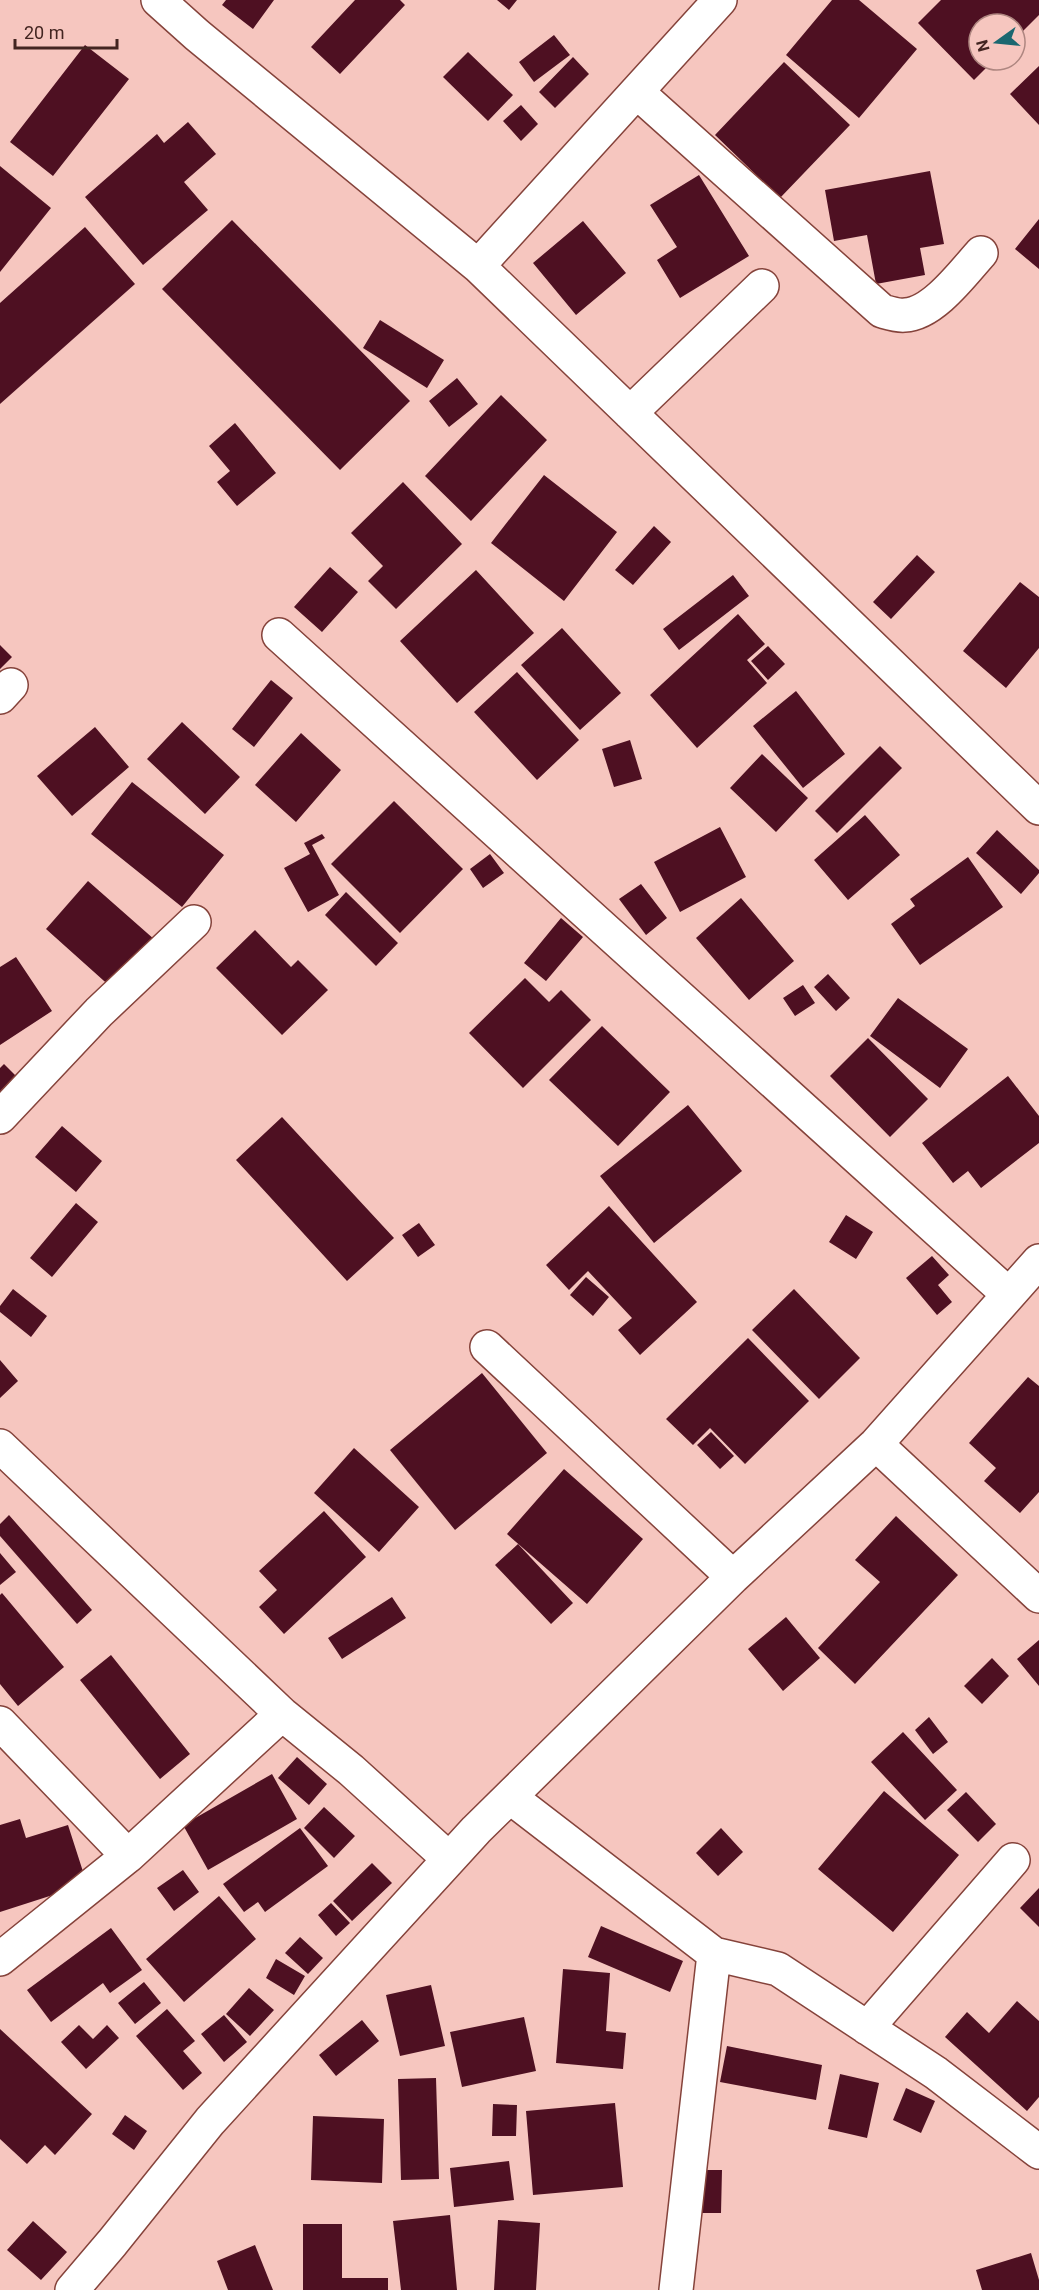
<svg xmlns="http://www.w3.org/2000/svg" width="1039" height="2290" viewBox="0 0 1039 2290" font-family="Roboto,sans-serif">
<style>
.building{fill:#4e1022}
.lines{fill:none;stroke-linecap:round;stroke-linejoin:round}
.minor-casing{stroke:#85433b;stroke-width:36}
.minor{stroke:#fff;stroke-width:33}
</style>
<rect width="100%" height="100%" fill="#f6c6bf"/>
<path class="building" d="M 226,0 L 274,0 L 253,29 L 222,5 Z
M 355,0 L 400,0 L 405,5 L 340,74 L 311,47 Z
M 497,0 L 517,0 L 509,10 Z
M 832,0 L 859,0 L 917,49 L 859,118 L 786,55 Z
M 941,0 L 1039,0 L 1039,15 L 1015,39 L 1015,24 L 979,24 L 979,60 L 994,60 L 974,80 L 918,23 Z
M 554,35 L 570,55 L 534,82 L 519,62 Z
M 85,45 L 129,79 L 53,176 L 10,142 Z
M 468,52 L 513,95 L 488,121 L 443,77 Z
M 573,57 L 589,74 L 555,108 L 539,92 Z
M 784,62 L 850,125 L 780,198 L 715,135 Z
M 1039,66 L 1039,125 L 1010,94 Z
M 521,105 L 538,124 L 521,141 L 503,121 Z
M 188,122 L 216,154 L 184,182 L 208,210 L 143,265 L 85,197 L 157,134 L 164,143 Z
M 0,166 L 51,208 L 0,272 Z
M 930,171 L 944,244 L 920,248 L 925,275 L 876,284 L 867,235 L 834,241 L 825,190 Z
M 699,175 L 749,256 L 680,298 L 657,260 L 677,247 L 650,205 Z
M 1039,219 L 1039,269 L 1015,249 Z
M 232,220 L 410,401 L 340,470 L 162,289 Z
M 583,221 L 626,273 L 576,315 L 533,263 Z
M 85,227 L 135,284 L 0,404 L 0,303 Z
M 380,320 L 444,360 L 427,388 L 363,348 Z
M 457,378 L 478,404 L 449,427 L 429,401 Z
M 501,395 L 547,440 L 471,521 L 425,476 Z
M 235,423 L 276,473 L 237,506 L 217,482 L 230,471 L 209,446 Z
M 544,475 L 617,532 L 564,601 L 491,543 Z
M 403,482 L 462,544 L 396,609 L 368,581 L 383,566 L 351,533 Z
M 654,526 L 671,542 L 633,585 L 615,570 Z
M 917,555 L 935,572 L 891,619 L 873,602 Z
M 330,567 L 358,592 L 322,632 L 294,607 Z
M 476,570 L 534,633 L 457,703 L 400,641 Z
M 733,575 L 749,596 L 679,650 L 663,629 Z
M 1020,582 L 1039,597 L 1039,648 L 1006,688 L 963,651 Z
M 738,614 L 765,644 L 747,660 L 767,683 L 697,748 L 650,695 Z
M 562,628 L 621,693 L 580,730 L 521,665 Z
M 0,645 L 12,657 L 0,669 Z
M 768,646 L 785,664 L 768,680 L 751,661 Z
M 517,672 L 579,740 L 537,780 L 474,712 Z
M 271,680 L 293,698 L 254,747 L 232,729 Z
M 796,691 L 845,754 L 803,788 L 753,726 Z
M 182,722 L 240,777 L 205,814 L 147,759 Z
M 95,727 L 129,767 L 72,816 L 37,776 Z
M 301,733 L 341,770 L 296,822 L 255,785 Z
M 630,740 L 642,779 L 614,787 L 602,749 Z
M 880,746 L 902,768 L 837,833 L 815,811 Z
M 762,754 L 808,798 L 776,832 L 730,788 Z
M 132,782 L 224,855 L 182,907 L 91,834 Z
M 394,801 L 463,869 L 400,933 L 331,864 Z
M 865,815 L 900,855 L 848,900 L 814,860 Z
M 720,827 L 746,877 L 680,912 L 654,862 Z
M 997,830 L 1039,870 L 1039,873 L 1021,894 L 976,853 Z
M 322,834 L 325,838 L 312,845 L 339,895 L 308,912 L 284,868 L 310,854 L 304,843 Z
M 490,854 L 504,873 L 483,888 L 470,869 Z
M 968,857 L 1003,907 L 920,965 L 891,924 L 915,906 L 910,899 Z
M 88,881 L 155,940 L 113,989 L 46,929 Z
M 641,884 L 667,918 L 646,935 L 619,899 Z
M 346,892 L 398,943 L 376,966 L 325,915 Z
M 741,898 L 794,961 L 749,1000 L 696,938 Z
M 561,918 L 583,937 L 546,981 L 524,963 Z
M 255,930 L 291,967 L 298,960 L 328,990 L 282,1035 L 216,968 Z
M 16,957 L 52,1011 L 0,1045 L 0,967 Z
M 828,974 L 850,998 L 836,1011 L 814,987 Z
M 525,978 L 549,1002 L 561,990 L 591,1020 L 523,1088 L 469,1033 Z
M 803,985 L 815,1003 L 795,1016 L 783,998 Z
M 898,998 L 968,1049 L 940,1088 L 870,1036 Z
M 602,1026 L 670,1092 L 618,1146 L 549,1080 Z
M 868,1038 L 928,1099 L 890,1137 L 830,1076 Z
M 4,1064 L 23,1083 L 0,1106 L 0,1068 Z
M 1008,1076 L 1039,1116 L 1039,1143 L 981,1188 L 968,1171 L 953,1183 L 922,1143 Z
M 688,1105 L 742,1171 L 654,1243 L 600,1176 Z
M 282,1117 L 394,1238 L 347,1281 L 236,1160 Z
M 62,1126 L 102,1161 L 76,1192 L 35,1157 Z
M 76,1203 L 98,1222 L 52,1277 L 30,1258 Z
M 609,1206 L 697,1302 L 640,1355 L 618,1330 L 632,1318 L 588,1271 L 569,1290 L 546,1265 Z
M 846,1215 L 873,1232 L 856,1259 L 829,1242 Z
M 419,1223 L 435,1245 L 418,1257 L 402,1235 Z
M 932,1256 L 949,1275 L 938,1285 L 952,1302 L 937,1315 L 906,1278 Z
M 586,1277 L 609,1297 L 593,1316 L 570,1295 Z
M 13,1289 L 47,1316 L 31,1337 L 0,1312 L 0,1306 Z
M 794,1289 L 860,1358 L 819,1399 L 752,1330 Z
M 748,1338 L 809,1401 L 745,1464 L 710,1428 L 693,1445 L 666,1419 Z
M 0,1360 L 18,1381 L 0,1398 Z
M 482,1373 L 547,1453 L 455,1530 L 390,1450 Z
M 1028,1377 L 1039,1386 L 1039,1492 L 1020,1513 L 984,1481 L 996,1468 L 969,1443 Z
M 711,1432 L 734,1456 L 720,1469 L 697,1445 Z
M 354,1448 L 419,1507 L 379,1552 L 314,1493 Z
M 564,1469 L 643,1539 L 587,1604 L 507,1534 Z
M 324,1511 L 366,1557 L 284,1634 L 259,1607 L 277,1590 L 259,1571 Z
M 9,1515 L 92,1610 L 77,1624 L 0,1536 L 0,1524 Z
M 896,1516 L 958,1575 L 855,1684 L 818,1648 L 880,1582 L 855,1560 Z
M 518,1544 L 573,1603 L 551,1624 L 495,1565 Z
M 0,1553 L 16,1572 L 0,1585 Z
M 2,1593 L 64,1667 L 18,1706 L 0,1684 L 0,1595 Z
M 392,1597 L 406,1618 L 342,1659 L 328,1638 Z
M 786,1617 L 820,1658 L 783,1691 L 748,1649 Z
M 1039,1640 L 1039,1686 L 1017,1659 Z
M 111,1655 L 190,1754 L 160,1779 L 80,1680 Z
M 992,1658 L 1009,1676 L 982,1704 L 964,1686 Z
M 929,1717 L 948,1742 L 933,1754 L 915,1730 Z
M 903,1732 L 957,1790 L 925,1820 L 871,1762 Z
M 297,1757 L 327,1784 L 309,1805 L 278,1778 Z
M 272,1774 L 297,1819 L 208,1870 L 183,1825 Z
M 884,1791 L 959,1855 L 893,1932 L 818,1869 Z
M 966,1792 L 996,1824 L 978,1842 L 947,1810 Z
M 324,1807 L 355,1836 L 334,1858 L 304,1828 Z
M 20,1819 L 26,1838 L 68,1825 L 87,1884 L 0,1912 L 0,1825 Z
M 300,1828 L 328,1866 L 265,1912 L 258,1902 L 244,1912 L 223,1884 Z
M 721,1828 L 743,1852 L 718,1876 L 696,1853 Z
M 372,1863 L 392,1883 L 352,1921 L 333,1901 Z
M 183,1870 L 199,1892 L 174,1911 L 157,1888 Z
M 1039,1888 L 1039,1927 L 1020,1908 Z
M 219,1896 L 256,1939 L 184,2002 L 146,1959 Z
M 331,1903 L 350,1923 L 336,1936 L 318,1915 Z
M 601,1926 L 683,1961 L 670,1992 L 588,1957 Z
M 111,1928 L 142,1970 L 110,1993 L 103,1983 L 51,2022 L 27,1990 Z
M 300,1937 L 323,1958 L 308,1974 L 285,1953 Z
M 276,1959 L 305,1976 L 294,1995 L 266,1978 Z
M 563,1969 L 610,1973 L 606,2031 L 626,2033 L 623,2069 L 556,2063 Z
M 144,1982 L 161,2003 L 135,2024 L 118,2003 Z
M 431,1985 L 445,2046 L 400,2056 L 386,1995 Z
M 249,1988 L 274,2010 L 250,2036 L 226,2014 Z
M 1017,2001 L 1039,2021 L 1039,2097 L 1027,2111 L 945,2037 L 967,2012 L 989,2033 Z
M 167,2009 L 195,2041 L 183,2051 L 202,2073 L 183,2090 L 136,2036 Z
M 224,2015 L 247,2042 L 224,2062 L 201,2034 Z
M 524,2017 L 536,2071 L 462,2087 L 450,2032 Z
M 362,2020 L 379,2041 L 336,2076 L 319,2055 Z
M 79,2025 L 93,2039 L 107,2025 L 119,2038 L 86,2069 L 61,2042 Z
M 0,2029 L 92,2114 L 55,2155 L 45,2145 L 27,2164 L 0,2139 Z
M 727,2046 L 822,2065 L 816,2100 L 720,2082 Z
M 840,2074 L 879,2083 L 867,2138 L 828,2129 Z
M 436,2078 L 439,2179 L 401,2180 L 398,2079 Z
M 906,2088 L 935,2101 L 921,2133 L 893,2120 Z
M 615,2103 L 623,2187 L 533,2195 L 526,2111 Z
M 493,2104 L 517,2105 L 516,2136 L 492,2136 Z
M 125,2115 L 147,2131 L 134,2150 L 112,2134 Z
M 313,2116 L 384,2119 L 382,2183 L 311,2180 Z
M 509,2161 L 514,2200 L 454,2207 L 450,2168 Z
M 695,2170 L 722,2170 L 721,2213 L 696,2213 Z
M 450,2215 L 457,2290 L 401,2290 L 393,2221 Z
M 498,2220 L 540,2223 L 536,2290 L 494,2290 Z
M 33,2221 L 67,2252 L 41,2280 L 7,2250 Z
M 303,2224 L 342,2224 L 342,2278 L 388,2278 L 388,2290 L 303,2290 Z
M 255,2245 L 273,2290 L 228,2290 L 217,2261 Z
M 1031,2253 L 1039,2280 L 1039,2290 L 982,2290 L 976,2270 Z"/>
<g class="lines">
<g class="minor-casing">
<path id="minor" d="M 158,0 L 197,35 L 478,266 L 1039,808
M 637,92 L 882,311 C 889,313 898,316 905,315 C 933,314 963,273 981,253
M 478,266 L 720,0
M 630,413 L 762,286
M 279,635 L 1008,1294
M 0,697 L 11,685
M 0,1117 L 99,1012 L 194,922
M 487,1347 L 733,1577
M 876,1444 L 1039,1596
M 0,1446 L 282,1714 L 351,1770 L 449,1859
M 0,1723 L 128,1856
M 510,1797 L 714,1954 L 778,1969 L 936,2073 L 1039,2152
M 0,1959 L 128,1856 L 282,1714
M 867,2028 L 1013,1860
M 72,2290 L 112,2243 L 210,2121 L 476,1830 L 733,1577 L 876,1444 L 1039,1261
M 676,2290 L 714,1954"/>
</g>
<use href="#minor" class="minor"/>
</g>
<g transform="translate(997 42) rotate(255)"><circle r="28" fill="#f6c6bf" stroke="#ae8680" stroke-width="1.5"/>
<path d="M0-4.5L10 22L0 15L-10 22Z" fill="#1b6770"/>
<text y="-9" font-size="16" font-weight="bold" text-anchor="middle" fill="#432521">N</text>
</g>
<path d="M15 39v9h102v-9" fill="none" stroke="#432521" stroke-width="3"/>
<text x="24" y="39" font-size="18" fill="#432521" stroke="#f6c6bf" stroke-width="4.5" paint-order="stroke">20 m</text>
</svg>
